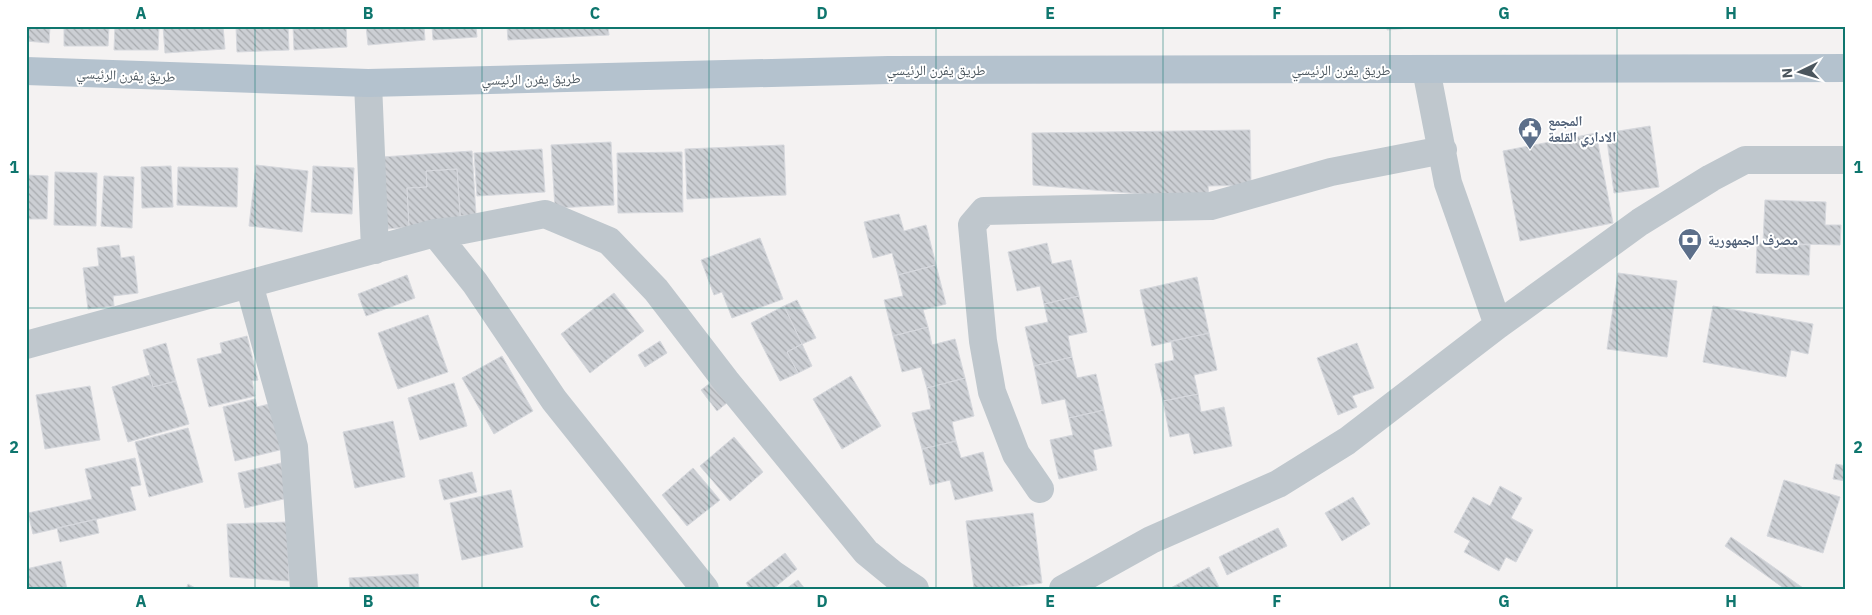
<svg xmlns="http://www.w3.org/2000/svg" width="1872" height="615" viewBox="0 0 1872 615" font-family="'IBM Plex Sans','Noto Naskh Arabic',sans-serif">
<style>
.building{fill:url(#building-back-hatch);stroke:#d6d8dd}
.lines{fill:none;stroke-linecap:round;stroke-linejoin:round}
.minor{stroke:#bfc7cd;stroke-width:28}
.primary{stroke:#b4c2ce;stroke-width:28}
.grid{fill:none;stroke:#0f766e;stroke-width:1;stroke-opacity:0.55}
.labels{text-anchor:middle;stroke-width:4;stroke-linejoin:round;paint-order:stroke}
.street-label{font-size:14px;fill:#4b565e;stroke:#fff}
.service-label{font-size:14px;font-weight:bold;fill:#4e5e75;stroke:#fff;text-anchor:start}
.neatline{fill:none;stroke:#0f766e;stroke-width:2}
.grid-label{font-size:16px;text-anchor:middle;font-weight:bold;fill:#0f766e}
</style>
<defs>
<pattern id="building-back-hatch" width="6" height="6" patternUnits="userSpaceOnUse" patternTransform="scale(1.25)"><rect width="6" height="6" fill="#cccfd4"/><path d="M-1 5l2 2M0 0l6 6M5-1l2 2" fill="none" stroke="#a8abaf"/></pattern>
</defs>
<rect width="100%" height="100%" fill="#f4f2f2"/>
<path class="building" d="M 26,26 L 50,26 L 49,43 L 26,41 Z
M 64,26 L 109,26 L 108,46 L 64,46 Z
M 115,26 L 159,26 L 158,50 L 114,50 Z
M 163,26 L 223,26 L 225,49 L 165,53 Z
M 236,26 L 288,26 L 289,50 L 237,52 Z
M 293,26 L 346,26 L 347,47 L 294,50 Z
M 366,26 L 424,26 L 425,40 L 368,45 Z
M 432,26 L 476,26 L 477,37 L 433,40 Z
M 507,26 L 608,26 L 609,35 L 508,40 Z
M 1387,26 L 1434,26 L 1387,30 Z
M 1650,126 L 1659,187 L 1614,193 L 1606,133 Z
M 1250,130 L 1251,185 L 1208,186 L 1209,196 L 1179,197 L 1033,185 L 1032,133 Z
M 1596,133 L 1613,223 L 1520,241 L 1503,151 Z
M 611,142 L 614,205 L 555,208 L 551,145 Z
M 784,145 L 786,195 L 687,199 L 685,149 Z
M 542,149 L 545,192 L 477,196 L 474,153 Z
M 472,151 L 476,215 L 460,216 L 457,169 L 426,171 L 427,187 L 407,188 L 409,227 L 387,229 L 382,157 Z
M 682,152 L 683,212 L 618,213 L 617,153 Z
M 256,165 L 308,171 L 302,232 L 249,226 Z
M 171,166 L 173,207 L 142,208 L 141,167 Z
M 313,166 L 354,168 L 352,214 L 311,212 Z
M 178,167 L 238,168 L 237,207 L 177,205 Z
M 457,169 L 461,224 L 409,227 L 407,188 L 427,187 L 426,171 Z
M 55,172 L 97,173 L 96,226 L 54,225 Z
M 26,175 L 48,176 L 47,219 L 26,219 Z
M 104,176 L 134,177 L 132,228 L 101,226 Z
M 1765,200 L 1826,202 L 1825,225 L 1841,225 L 1840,245 L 1763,243 Z
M 899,214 L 904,231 L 926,225 L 936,265 L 898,275 L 892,253 L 873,258 L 864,222 Z
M 760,238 L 783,299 L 732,318 L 722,292 L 714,295 L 701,260 Z
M 1047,243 L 1052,264 L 1071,260 L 1079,296 L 1044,304 L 1040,286 L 1017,291 L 1008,252 Z
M 1757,243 L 1810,245 L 1809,275 L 1756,273 Z
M 119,245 L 121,258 L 134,256 L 138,293 L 113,296 L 114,306 L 88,309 L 83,268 L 99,266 L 97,248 Z
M 936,265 L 946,304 L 923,310 L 928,327 L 893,336 L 884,300 L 903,296 L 898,275 Z
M 1618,273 L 1677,281 L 1667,357 L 1607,349 Z
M 407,275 L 415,298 L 366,316 L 358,294 Z
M 1197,277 L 1209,333 L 1152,346 L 1140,290 Z
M 614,293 L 644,331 L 590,373 L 561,334 Z
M 1079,296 L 1087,332 L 1068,336 L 1072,357 L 1034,366 L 1025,327 L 1048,322 L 1044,304 Z
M 797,300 L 816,338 L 802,344 L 784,306 Z
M 784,306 L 802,344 L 787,352 L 798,373 L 780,381 L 751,323 Z
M 1713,306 L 1813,324 L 1808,354 L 1791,350 L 1786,377 L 1703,362 Z
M 428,315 L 448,372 L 398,389 L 378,333 Z
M 928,327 L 932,345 L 955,339 L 965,378 L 927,388 L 921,367 L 902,372 L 893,336 Z
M 1209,333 L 1217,370 L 1194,375 L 1198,394 L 1163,401 L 1155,364 L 1174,360 L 1171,341 Z
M 247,336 L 258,380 L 252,381 L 255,396 L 209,407 L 197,359 L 222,353 L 220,343 Z
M 660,341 L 667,353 L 645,367 L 638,355 Z
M 166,343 L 176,381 L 153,387 L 143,350 Z
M 1357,343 L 1374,388 L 1352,396 L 1357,407 L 1338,415 L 1317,358 Z
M 802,344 L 812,366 L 798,373 L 787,352 Z
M 502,356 L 533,411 L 494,434 L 462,378 Z
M 1072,357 L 1077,378 L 1096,374 L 1104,410 L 1069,418 L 1065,399 L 1042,404 L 1034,366 Z
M 150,375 L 153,387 L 176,381 L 189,424 L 128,442 L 112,387 Z
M 851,376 L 881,426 L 842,449 L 813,399 Z
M 965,378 L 974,416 L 952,422 L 956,441 L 922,449 L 912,413 L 931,409 L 927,388 Z
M 713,381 L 728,402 L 717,411 L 701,390 Z
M 454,383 L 467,426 L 420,440 L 408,398 Z
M 90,386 L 100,440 L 45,449 L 36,395 Z
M 1198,394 L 1201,412 L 1224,407 L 1232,446 L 1194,454 L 1189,433 L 1170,437 L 1163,401 Z
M 255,399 L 257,407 L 273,403 L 284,449 L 235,461 L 223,407 Z
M 1104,410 L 1112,446 L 1093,450 L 1097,470 L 1059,479 L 1050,440 L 1073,435 L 1069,418 Z
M 393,421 L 405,477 L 355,488 L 343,432 Z
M 188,428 L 203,482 L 149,497 L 135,442 Z
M 734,437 L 763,472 L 730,501 L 700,466 Z
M 956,441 L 961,458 L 983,452 L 993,491 L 955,500 L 950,480 L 930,485 L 922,449 Z
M 135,458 L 141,485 L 130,487 L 136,510 L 33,534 L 28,513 L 92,499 L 85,469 Z
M 281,463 L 288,498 L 245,508 L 238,473 Z
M 1836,464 L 1846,466 L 1846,481 L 1833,479 Z
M 693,468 L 720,500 L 687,526 L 662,495 Z
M 472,472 L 477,492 L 444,500 L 439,480 Z
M 1784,480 L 1840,497 L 1823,553 L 1767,536 Z
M 1500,486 L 1522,498 L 1511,518 L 1533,530 L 1516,562 L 1506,557 L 1499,571 L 1464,552 L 1470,541 L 1454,532 L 1473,497 L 1490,506 Z
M 511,490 L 523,547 L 462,560 L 450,503 Z
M 1353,497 L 1370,524 L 1342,541 L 1325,513 Z
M 1033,513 L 1042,583 L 996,589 L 974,589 L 966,521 Z
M 96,519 L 99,533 L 60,542 L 57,528 Z
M 287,522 L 289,581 L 230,577 L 227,524 Z
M 1278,528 L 1287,546 L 1227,575 L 1219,557 Z
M 1731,537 L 1803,588 L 1803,589 L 1785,589 L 1725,546 Z
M 785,553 L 797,569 L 773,589 L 750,589 L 746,583 Z
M 61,561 L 67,589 L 26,589 L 26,569 Z
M 1209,567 L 1220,589 L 1169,589 Z
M 418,574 L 419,589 L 350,589 L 349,578 Z
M 798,580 L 805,589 L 786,589 Z
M 188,584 L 197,589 L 186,589 Z"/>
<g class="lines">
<path class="minor" d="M 1426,69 L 1448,183 L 1498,325
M 368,83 L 375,250
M 435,233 L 475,283 L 554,400 L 705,589
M 249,284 L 294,447 L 304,589
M 26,345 L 435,233 L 463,230 L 545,214 L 609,241 L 656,290 L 726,381 L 866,552 L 894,575 L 915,589
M 1040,489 L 1016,454 L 992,392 L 983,341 L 972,225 L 984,211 L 1211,206 L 1331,172 L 1443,150
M 1063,589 L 1151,540 L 1278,484 L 1347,441 L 1498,325 L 1640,222 L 1711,178 L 1745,160 L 1846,160"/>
<path class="primary" d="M 26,71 L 368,83 L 888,70 L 1846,68"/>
</g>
<path class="grid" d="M 255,26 L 255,589M 482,26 L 482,589M 709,26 L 709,589M 936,26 L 936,589M 1163,26 L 1163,589M 1390,26 L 1390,589M 1617,26 L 1617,589M 26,308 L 1846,308"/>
<defs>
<g id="civic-pin" transform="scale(1.25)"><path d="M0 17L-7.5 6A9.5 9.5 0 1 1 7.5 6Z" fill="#5c6f8a" stroke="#fff"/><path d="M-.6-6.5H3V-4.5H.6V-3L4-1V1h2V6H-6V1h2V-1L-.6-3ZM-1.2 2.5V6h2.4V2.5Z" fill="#fff"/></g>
<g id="bank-pin" transform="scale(1.25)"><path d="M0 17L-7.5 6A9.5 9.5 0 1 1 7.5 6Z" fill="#5c6f8a" stroke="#fff"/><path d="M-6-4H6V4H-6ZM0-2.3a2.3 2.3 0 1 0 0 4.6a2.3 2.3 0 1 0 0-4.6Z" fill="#fff"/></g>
</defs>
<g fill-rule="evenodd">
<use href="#civic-pin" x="1530" y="129"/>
<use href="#bank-pin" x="1690" y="240"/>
</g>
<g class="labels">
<g class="street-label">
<text x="936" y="75">طريق يفرن الرئيسي</text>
<text x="1341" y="75">طريق يفرن الرئيسي</text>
<text transform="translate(126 75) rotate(2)" y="5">طريق يفرن الرئيسي</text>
<text transform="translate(531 79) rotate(-1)" y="5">طريق يفرن الرئيسي</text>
</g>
<g class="service-label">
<text x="1548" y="126">المجمع<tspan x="1548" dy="16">الاداري القلعة</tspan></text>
<text x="1708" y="245">مصرف الجمهورية</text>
</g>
</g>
<rect width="1872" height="615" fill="none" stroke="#ffffff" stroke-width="55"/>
<g transform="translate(1800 72) rotate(265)" stroke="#ffffff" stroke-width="4" paint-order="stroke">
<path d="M0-4L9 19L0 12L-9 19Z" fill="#4b565e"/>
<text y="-8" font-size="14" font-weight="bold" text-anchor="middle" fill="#4b565e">N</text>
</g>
<rect x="28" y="28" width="1816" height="560" class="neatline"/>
<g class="grid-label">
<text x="141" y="19">A</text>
<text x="368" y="19">B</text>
<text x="595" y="19">C</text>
<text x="822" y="19">D</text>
<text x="1050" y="19">E</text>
<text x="1277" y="19">F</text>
<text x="1504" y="19">G</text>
<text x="1731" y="19">H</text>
<text x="14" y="173">1</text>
<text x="1858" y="173">1</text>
<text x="14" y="453">2</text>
<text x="1858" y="453">2</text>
<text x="141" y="607">A</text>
<text x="368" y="607">B</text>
<text x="595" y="607">C</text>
<text x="822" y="607">D</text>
<text x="1050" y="607">E</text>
<text x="1277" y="607">F</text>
<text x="1504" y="607">G</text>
<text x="1731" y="607">H</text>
</g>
</svg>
